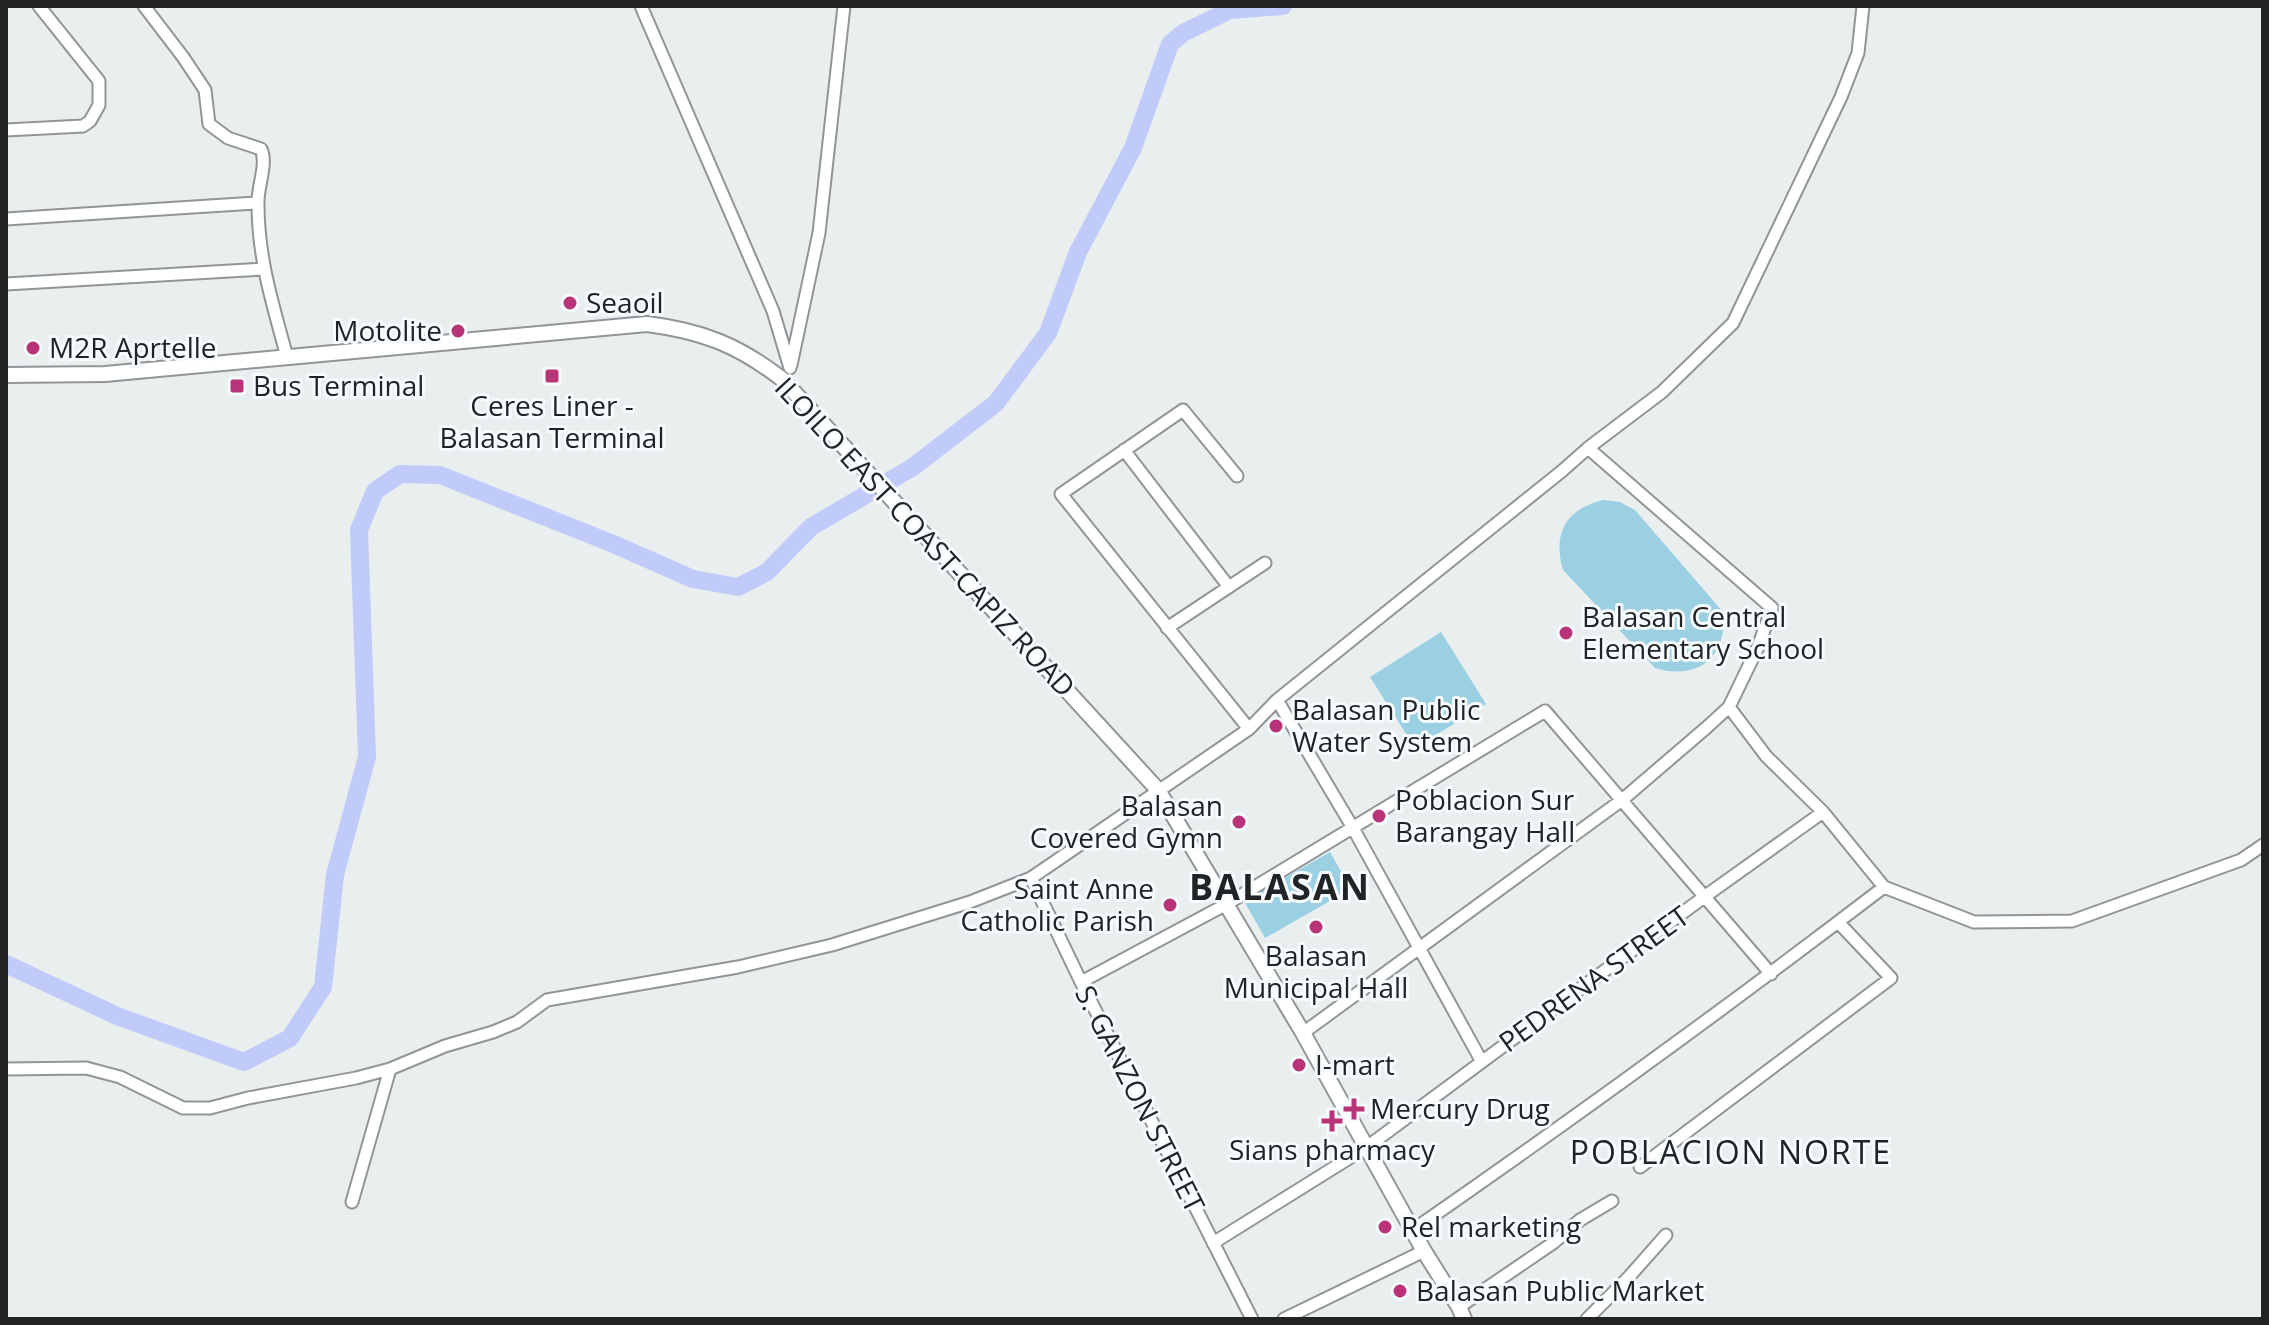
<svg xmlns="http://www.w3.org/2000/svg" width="2269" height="1325" viewBox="0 0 2269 1325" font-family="'Open Sans',sans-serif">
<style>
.green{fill:#9bcfe2}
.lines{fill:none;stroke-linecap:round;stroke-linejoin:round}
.river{stroke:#c0cbf9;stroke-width:18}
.minor-casing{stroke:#919597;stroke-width:15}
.major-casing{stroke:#919597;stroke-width:18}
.minor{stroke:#fff;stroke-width:11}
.major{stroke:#fff;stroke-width:14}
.poi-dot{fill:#b83378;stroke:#f6fbfd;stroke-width:3}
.labels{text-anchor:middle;stroke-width:6;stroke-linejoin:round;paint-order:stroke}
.poi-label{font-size:28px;fill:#222324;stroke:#f6fbfd;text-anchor:start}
.street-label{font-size:28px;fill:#222324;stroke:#f6fbfd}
.quarter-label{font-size:32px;letter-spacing:2px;fill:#222324;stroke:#f6fbfd}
.district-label{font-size:36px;font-weight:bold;letter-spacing:2px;fill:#222324;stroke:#f6fbfd}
</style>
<rect width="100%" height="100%" fill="#e9eeef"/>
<path class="green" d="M 1604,500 L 1620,502 L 1635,510 L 1723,612 C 1728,657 1698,681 1655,668 L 1563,570 C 1552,532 1567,508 1604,500 Z
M 1441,632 L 1486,704 L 1415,748 L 1370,677 Z
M 1330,852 L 1351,889 L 1265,938 L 1244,901 Z"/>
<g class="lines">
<path class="river" d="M 6,964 L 117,1016 L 244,1062 L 290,1038 L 323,987 L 335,875 L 367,757 L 359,530 L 375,491 L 400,474 L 440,475 L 611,543 L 693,579 L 738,587 L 767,572 L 811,527 L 913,467 L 996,403 L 1048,333 L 1078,252 L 1133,148 L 1170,44 L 1183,33 L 1230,10 L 1283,6"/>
<g class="minor-casing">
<path id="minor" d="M 144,6 L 183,57 L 205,90 L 209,124 L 228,138 L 261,149 C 268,164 257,187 258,204 C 258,259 273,305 287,357
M 641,6 L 773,311 L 790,368
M 6,130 L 83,126 L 90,121 L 99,105 L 99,81 L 39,6
M 6,219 L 257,203
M 6,284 L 263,269
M 791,365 L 819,233 L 844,6
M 1124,450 L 1229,587
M 1237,476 L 1183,410 L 1061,494 L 1249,729
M 1167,628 L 1265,563
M 1277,700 L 1353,828 L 1482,1062
M 1729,707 L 1766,756 L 1823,812 L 1884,887 L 1974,922 L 2072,921 L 2241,860 L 2263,845
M 1031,878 L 1081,982 L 1252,1319
M 1081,982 L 1225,905 L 1545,711 L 1771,974
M 1303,1033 L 1622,800 L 1706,728 L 1729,707 L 1758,647 L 1772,608 L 1588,448
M 6,1069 L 86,1068 L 120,1077 L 183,1108 L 210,1108 L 248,1098 L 356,1078 L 390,1069 L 445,1046 L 493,1032 L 517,1022 L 547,1000 L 738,967 L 832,945 L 970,902 L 1031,878 L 1249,729 L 1277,700 L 1562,471 L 1588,448 L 1662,392 L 1733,323 L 1841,97 L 1858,53 L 1863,6
M 1640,1167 L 1891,978 L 1838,922
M 352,1202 L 390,1069
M 1413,1230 C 1573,1119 1730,1005 1884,887
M 1213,1243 L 1367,1147 L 1704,897 L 1823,812
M 1459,1307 L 1553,1243 L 1580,1220 L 1612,1201
M 1284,1319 L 1424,1251
M 1587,1319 L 1628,1278 L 1666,1235"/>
</g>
<g class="major-casing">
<path id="major" d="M 6,375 L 105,374 L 647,324 C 702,331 738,345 782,379 L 1158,790 L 1303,1033 L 1424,1251 L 1459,1307 L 1464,1319"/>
</g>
<use href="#minor" class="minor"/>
<use href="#major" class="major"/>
</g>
<g class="poi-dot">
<circle cx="570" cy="303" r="8"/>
<circle cx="458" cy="331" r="8"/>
<circle cx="33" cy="348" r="8"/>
<rect x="544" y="368" width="16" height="16" rx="4"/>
<rect x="229" y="378" width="16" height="16" rx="4"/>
<circle cx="1566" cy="633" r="8"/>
<circle cx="1276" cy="726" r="8"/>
<circle cx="1379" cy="816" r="8"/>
<circle cx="1239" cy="822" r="8"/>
<circle cx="1170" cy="905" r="8"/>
<circle cx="1316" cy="927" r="8"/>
<circle cx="1299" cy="1065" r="8"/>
<path d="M1350 1097h8v8h8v8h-8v8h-8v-8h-8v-8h8z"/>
<path d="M1328 1109h8v8h8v8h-8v8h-8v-8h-8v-8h8z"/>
<circle cx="1385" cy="1227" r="8"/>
<circle cx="1400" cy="1291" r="8"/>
</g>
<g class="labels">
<g class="poi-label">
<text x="586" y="313">Seaoil</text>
<text x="442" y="341" text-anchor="end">Motolite</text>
<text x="49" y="358">M2R Aprtelle</text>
<text x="253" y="396">Bus Terminal</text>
<text x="552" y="416" text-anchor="middle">Ceres Liner -<tspan x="552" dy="32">Balasan Terminal</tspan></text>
<text x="1582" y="627">Balasan Central<tspan x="1582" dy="32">Elementary School</tspan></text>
<text x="1292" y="720">Balasan Public<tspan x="1292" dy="32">Water System</tspan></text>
<text x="1395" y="810">Poblacion Sur<tspan x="1395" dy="32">Barangay Hall</tspan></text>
<text x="1223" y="816" text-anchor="end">Balasan<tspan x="1223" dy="32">Covered Gymn</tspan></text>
<text x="1154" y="899" text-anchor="end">Saint Anne<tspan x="1154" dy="32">Catholic Parish</tspan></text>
<text x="1316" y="966" text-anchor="middle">Balasan<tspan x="1316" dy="32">Municipal Hall</tspan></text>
<text x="1315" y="1075">I-mart</text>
<text x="1370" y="1119">Mercury Drug</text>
<text x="1332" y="1160" text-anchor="middle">Sians pharmacy</text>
<text x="1401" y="1237">Rel marketing</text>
<text x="1416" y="1301">Balasan Public Market</text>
</g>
<g class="street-label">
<text transform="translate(925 537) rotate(47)" y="10">ILOILO EAST COAST-CAPIZ ROAD</text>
<text transform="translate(1594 979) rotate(-36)" y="10">PEDRENA STREET</text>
<text transform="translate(1140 1099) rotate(63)" y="10">S. GANZON STREET</text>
</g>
<g class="quarter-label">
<text x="1731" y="1164">POBLACION NORTE</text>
</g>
<g class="district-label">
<text x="1280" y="900">BALASAN</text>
</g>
</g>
<rect width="2269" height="1325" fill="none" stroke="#222324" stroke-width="16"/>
</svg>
